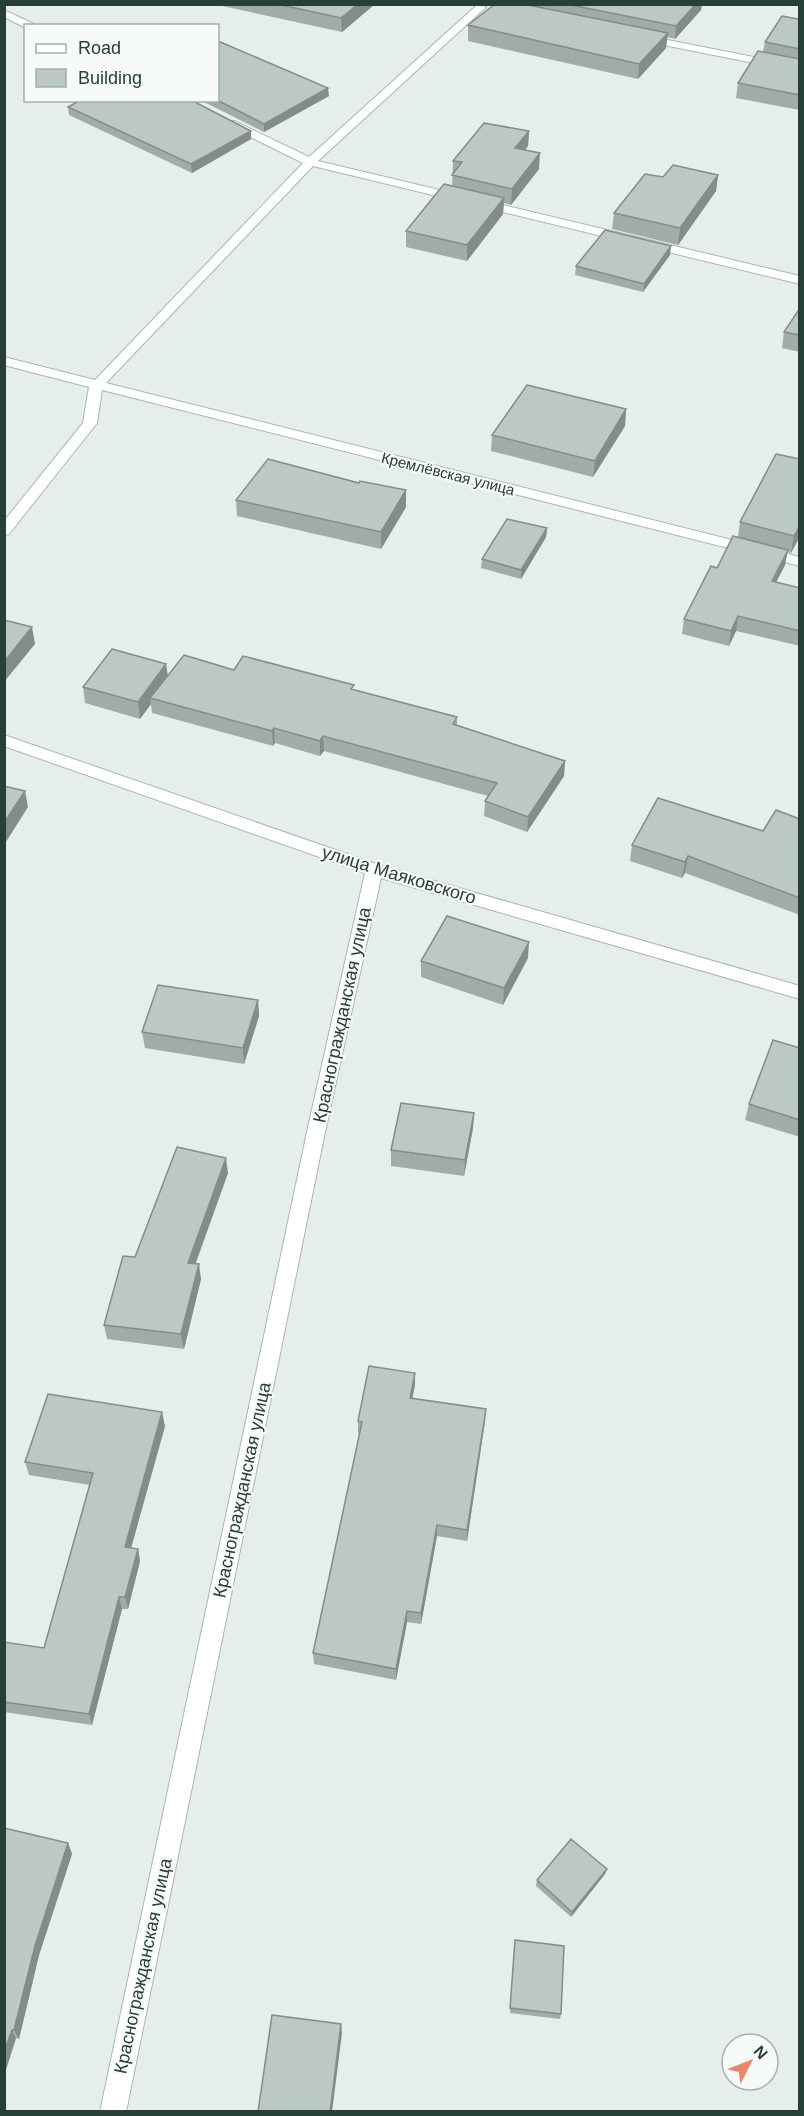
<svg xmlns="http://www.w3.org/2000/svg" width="804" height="2116" viewBox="0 0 804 2116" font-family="Arial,sans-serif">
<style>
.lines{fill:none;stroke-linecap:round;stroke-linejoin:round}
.minor-casing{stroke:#a9b6b1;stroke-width:2}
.minor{fill:#fff;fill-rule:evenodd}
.wall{fill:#a1aca8}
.shaded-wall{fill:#838c88}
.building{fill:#bbc8c3;stroke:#838c88;stroke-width:1.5}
.labels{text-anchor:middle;stroke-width:4.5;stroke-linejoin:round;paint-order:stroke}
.far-street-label{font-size:15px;fill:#263f38;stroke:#f6faf8}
.street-label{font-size:18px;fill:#263f38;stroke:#f6faf8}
</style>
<rect width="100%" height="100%" fill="#e6eeea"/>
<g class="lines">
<g class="minor-casing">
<path id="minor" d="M 477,5 L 486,7 L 318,161 L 800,276 L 800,284 L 313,166 L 106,383 L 800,557 L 800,566 L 102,390 L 97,423 L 9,534 L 4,535 L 4,521 L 83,423 L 89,387 L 4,365 L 4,357 L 95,380 L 303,163 L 226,125 L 226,121 L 234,121 L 309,157 Z
M 4,10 L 34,24 L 35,26 L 26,26 L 26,28 L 4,17 Z
M 642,35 L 800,66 L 800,72 L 638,40 L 637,38 Z
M 4,735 L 379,865 L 800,986 L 800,999 L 381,878 L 325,1132 L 126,2112 L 100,2112 L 307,1132 L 365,873 L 4,746 Z"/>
</g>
<use href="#minor" class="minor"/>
</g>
<path class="wall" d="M 213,4 L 375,4 L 342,32 Z
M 495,4 L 702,4 L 701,10 L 675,39 L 667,37 L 666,48 L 638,79 L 468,41 L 468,25 Z
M 800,17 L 800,110 L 736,98 L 738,83 L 763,52 L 765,42 L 798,19 Z
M 329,96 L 264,132 L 200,100 L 218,100 Z
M 68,107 L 251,131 L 251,139 L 192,173 L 69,115 Z
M 529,131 L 528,146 L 525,150 L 539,169 L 511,205 L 504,203 L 503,214 L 467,261 L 406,247 L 406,231 L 452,186 L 453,161 Z
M 718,175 L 716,191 L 678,245 L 612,229 L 614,213 L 663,177 Z
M 670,255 L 643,292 L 575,275 L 576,266 Z
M 800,308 L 800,352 L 782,348 L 784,332 Z
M 626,409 L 625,426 L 593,477 L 491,451 L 492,435 Z
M 800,459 L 800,536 L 791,553 L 787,552 L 785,565 L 776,582 L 800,588 L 800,646 L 736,631 L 729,646 L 682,634 L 684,619 L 738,537 L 740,522 Z
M 359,483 L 406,490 L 406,507 L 381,549 L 237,516 L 236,500 Z
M 547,528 L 546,537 L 521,579 L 481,568 L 482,559 Z
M 166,664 L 168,675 L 234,670 L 354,690 L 457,717 L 457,725 L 565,761 L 564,776 L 527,832 L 484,816 L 485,801 L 488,796 L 324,751 L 320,756 L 275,743 L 273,746 L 152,713 L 151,704 L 140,719 L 85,703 L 83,687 Z
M 800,819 L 800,915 L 685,873 L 682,878 L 630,861 L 632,845 L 763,831 Z
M 528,958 L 503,1005 L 421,977 L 421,961 Z
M 258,1000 L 259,1016 L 244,1064 L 145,1048 L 142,1032 Z
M 800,1048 L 800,1137 L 745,1120 L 749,1104 Z
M 474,1113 L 473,1128 L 464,1176 L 391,1166 L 391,1150 Z
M 228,1173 L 196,1263 L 201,1279 L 184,1349 L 107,1339 L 104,1325 Z
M 415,1385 L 412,1398 L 485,1421 L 467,1541 L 437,1536 L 421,1624 L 407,1622 L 396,1680 L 314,1664 L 313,1653 L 360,1434 L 358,1433 L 358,1421 Z
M 165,1426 L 131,1548 L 138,1549 L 140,1561 L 128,1609 L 122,1609 L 92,1725 L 4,1712 L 4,1642 L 44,1648 L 90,1485 L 29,1475 L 25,1462 Z
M 4,1828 L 68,1843 L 72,1854 L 39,1955 L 19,2039 L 16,2038 L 4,2076 Z
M 607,1869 L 605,1874 L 571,1917 L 536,1886 L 537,1880 Z
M 515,1945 L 561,2014 L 560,2019 L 510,2013 Z"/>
<path class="shaded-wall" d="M 358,4 L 375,4 L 342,32 L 341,18 Z
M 696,4 L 702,4 L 701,10 L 675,39 L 676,26 Z
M 668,33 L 666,48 L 638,79 L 639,64 Z
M 328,88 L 329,96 L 264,132 L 264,124 Z
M 251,131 L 251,139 L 192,173 L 191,164 Z
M 529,131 L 528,146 L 514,164 L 515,148 Z
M 540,153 L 539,169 L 511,205 L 512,189 Z
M 718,175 L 716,191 L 678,245 L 680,228 Z
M 504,198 L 503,214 L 467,261 L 467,245 Z
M 671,246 L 670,255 L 643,292 L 644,284 Z
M 626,409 L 625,426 L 593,477 L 595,461 Z
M 406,490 L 406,507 L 381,549 L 381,532 Z
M 800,526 L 800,536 L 791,553 L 794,536 Z
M 547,528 L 546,537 L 521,579 L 521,570 Z
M 788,550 L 785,565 L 769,596 L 772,581 Z
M 738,616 L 736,631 L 729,646 L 731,631 Z
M 32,627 L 35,644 L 4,682 L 4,662 Z
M 166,664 L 168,681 L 150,698 L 151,704 L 140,719 L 138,702 Z
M 274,728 L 275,743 L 273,746 L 272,731 Z
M 323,736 L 324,751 L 320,756 L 320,741 Z
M 565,761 L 564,776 L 527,832 L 528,817 Z
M 25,791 L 28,807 L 4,845 L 4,823 Z
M 688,856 L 685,873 L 682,878 L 685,862 Z
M 529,942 L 528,958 L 503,1005 L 504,988 Z
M 258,1000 L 259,1016 L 244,1064 L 243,1048 Z
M 474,1113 L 473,1128 L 464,1176 L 465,1160 Z
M 226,1158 L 228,1173 L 190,1278 L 188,1263 Z
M 199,1264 L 201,1279 L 184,1349 L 181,1334 Z
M 415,1373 L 415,1385 L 410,1410 L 410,1398 Z
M 486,1409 L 485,1421 L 467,1541 L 467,1530 Z
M 162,1412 L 165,1426 L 128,1559 L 125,1547 Z
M 437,1525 L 437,1536 L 421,1624 L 421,1613 Z
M 138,1549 L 140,1561 L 128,1609 L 125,1597 Z
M 119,1597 L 122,1609 L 92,1725 L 89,1714 Z
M 407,1611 L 407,1622 L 396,1680 L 396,1669 Z
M 68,1843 L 72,1854 L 39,1955 L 19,2039 L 14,2030 L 35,1946 Z
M 607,1869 L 605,1874 L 571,1917 L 572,1912 Z
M 341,2024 L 342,2033 L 332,2112 L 330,2112 Z
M 12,2030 L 16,2038 L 4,2076 L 4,2052 Z"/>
<path class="building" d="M 277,4 L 358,4 L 341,18 Z
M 495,4 L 523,4 L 668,33 L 639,64 L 468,25 Z
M 566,4 L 696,4 L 676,26 Z
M 782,16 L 798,19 L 800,17 L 800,49 L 765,42 Z
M 218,41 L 328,88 L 264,124 L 217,100 L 218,100 Z
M 758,51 L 800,59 L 800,95 L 738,83 Z
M 81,100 L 191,100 L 251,131 L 191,164 L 68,107 Z
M 484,123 L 529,131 L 515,148 L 540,153 L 512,189 L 452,175 L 462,162 L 453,161 Z
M 673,165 L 718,175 L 680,228 L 614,213 L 645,174 L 663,177 Z
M 444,184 L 504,198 L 467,245 L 406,231 Z
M 605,230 L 671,246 L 644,284 L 576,266 Z
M 800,308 L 800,335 L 784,332 Z
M 527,385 L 626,409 L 595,461 L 492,435 Z
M 776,454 L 800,459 L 800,526 L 794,536 L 740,522 Z
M 268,459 L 359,483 L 360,481 L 406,490 L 381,532 L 236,500 Z
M 507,519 L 547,528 L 521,570 L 482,559 Z
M 733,536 L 788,550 L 772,581 L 800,588 L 800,631 L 738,616 L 731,631 L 684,619 L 711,566 L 717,568 Z
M 4,620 L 32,627 L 4,662 Z
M 112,649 L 166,664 L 138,702 L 83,687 Z
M 184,655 L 234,670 L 243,656 L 354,685 L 351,689 L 457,717 L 453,724 L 565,761 L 528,817 L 485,801 L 497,783 L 323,736 L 320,741 L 274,728 L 272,731 L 150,698 Z
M 4,786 L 25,791 L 4,823 Z
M 658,798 L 763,831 L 776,810 L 800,819 L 800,898 L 688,856 L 685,862 L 632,845 Z
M 447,916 L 529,942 L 504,988 L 421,961 Z
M 158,985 L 258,1000 L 243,1048 L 142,1032 Z
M 773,1040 L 800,1048 L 800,1120 L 749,1104 Z
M 401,1103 L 474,1113 L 465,1160 L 391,1150 Z
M 177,1147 L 226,1158 L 188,1263 L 199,1264 L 181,1334 L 104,1325 L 123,1256 L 135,1257 Z
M 369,1366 L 415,1373 L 410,1398 L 486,1409 L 467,1530 L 437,1525 L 421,1613 L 407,1611 L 396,1669 L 313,1653 L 362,1422 L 358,1421 Z
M 48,1394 L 162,1412 L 125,1547 L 138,1549 L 125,1597 L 119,1597 L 89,1714 L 4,1702 L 4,1642 L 44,1648 L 93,1473 L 25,1462 Z
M 4,1828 L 68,1843 L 35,1946 L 14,2030 L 12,2030 L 4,2052 Z
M 571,1839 L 607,1869 L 572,1912 L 537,1880 Z
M 515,1940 L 564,1946 L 561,2014 L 510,2008 Z
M 272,2015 L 341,2024 L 330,2112 L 258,2112 Z"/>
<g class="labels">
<g class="far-street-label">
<text transform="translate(448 474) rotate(14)" y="5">Кремлёвская улица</text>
</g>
<g class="street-label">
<text transform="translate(399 875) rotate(17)" y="6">улица Маяковского</text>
<text transform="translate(342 1015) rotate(-78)" y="6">Красногражданская улица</text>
<text transform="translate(242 1490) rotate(-78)" y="6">Красногражданская улица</text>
<text transform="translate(143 1966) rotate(-78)" y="6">Красногражданская улица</text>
</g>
</g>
<rect width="804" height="2116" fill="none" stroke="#263f38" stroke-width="12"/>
<rect x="24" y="24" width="195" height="78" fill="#f6faf8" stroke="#a3afab" stroke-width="1.5"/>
<rect x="36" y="44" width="30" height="9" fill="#ffffff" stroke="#a3afab" stroke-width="1.5"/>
<text x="78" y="54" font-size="18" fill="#263f38">Road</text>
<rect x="36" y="69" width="30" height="18" fill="#bbc8c3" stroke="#a3afab" stroke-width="1.5"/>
<text x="78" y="84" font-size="18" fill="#263f38">Building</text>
<g transform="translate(750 2062) rotate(48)"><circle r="28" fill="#f6faf8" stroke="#a3afab" stroke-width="1.5"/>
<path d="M0-4.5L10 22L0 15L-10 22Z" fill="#e98769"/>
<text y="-9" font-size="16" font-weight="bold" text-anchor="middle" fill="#263f38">N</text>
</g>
</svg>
